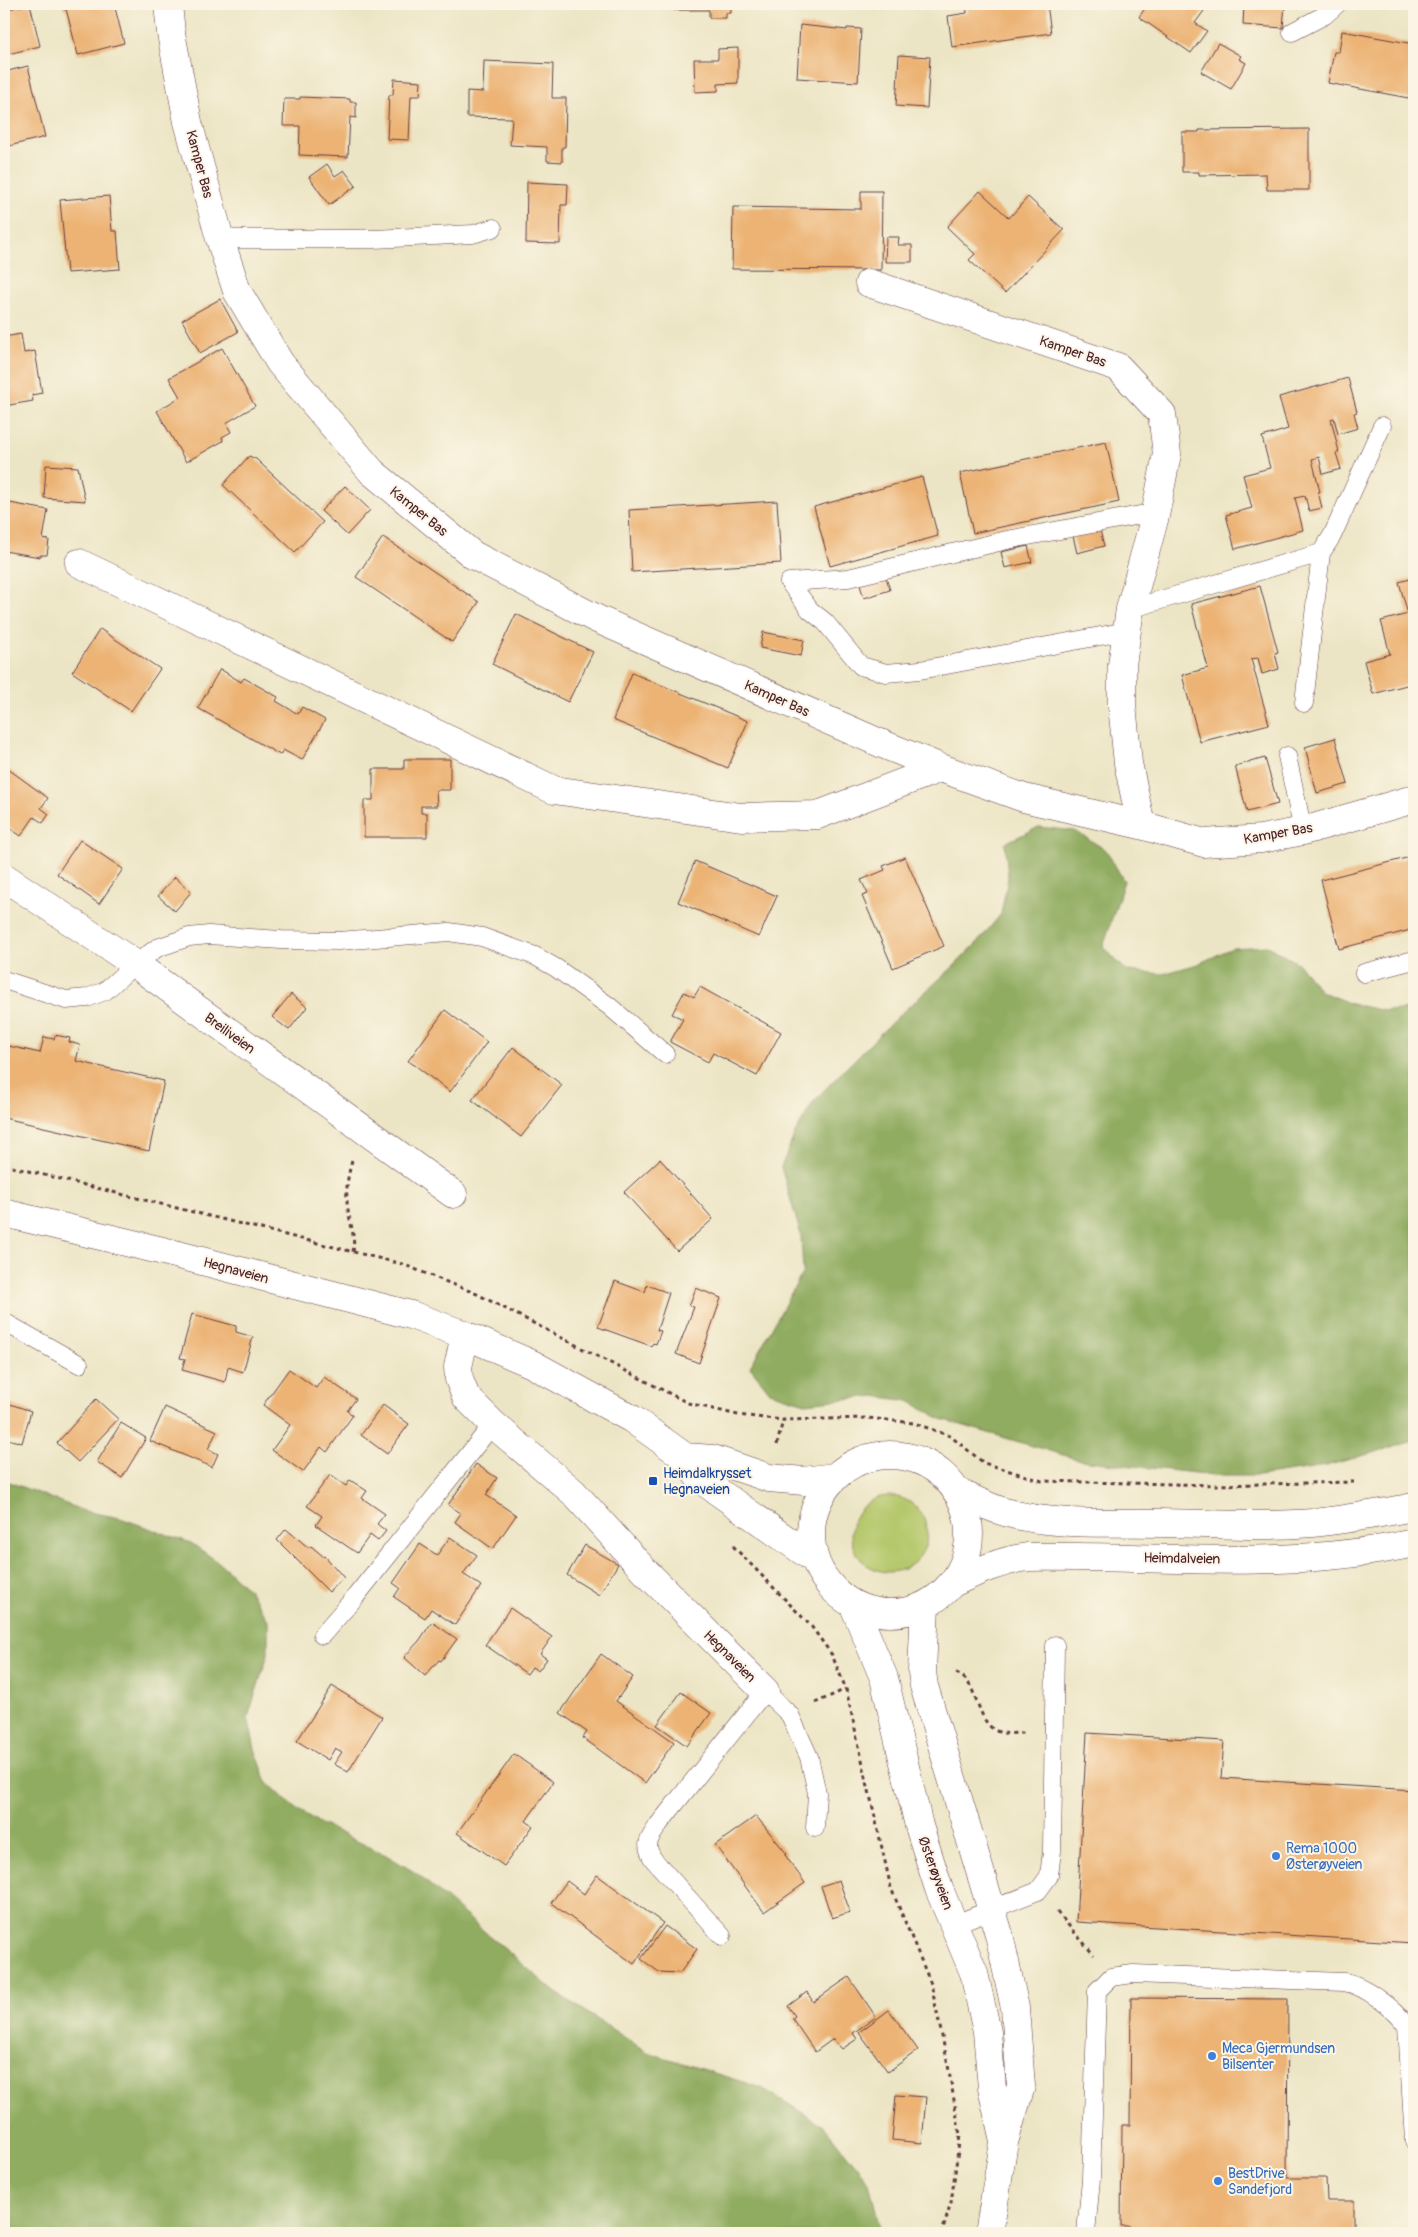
<svg xmlns="http://www.w3.org/2000/svg" width="1418" height="2237" viewBox="0 0 1418 2237" font-family="Pangolin,sans-serif">
<style>
.green{fill:#b5c86c;stroke:#80744c}
.forest{fill:#90ac60;stroke:#6d6646}
.building{fill:#ecb375}
.lines{fill:none;stroke-linecap:round;stroke-linejoin:round}
.service-casing{stroke:#623d42;stroke-width:19}
.minor-casing{stroke:#623d42;stroke-width:29}
.secondary-casing{stroke:#623d42;stroke-width:29}
.path{stroke:#623d42;stroke-width:3;stroke-dasharray:4 4;stroke-linecap:butt}
.service{stroke:#fff;stroke-width:18}
.minor{stroke:#fff;stroke-width:28}
.secondary{stroke:#fff;stroke-width:28}
.transit-dot{fill:#1a4fb4;stroke:#fcf5e5;stroke-width:2}
.shop-dot{fill:#3f7fe0;stroke:#fcf5e5;stroke-width:2}
.labels{text-anchor:middle;stroke-width:4;stroke-linejoin:round;paint-order:stroke}
.street-label{font-size:14px;fill:#4a1f2b;stroke:#fcf5e5}
.transit-label{font-size:14px;fill:#164399;stroke:#fcf5e5;text-anchor:start}
.shop-label{font-size:14px;fill:#366cbe;stroke:#fcf5e5;text-anchor:start}
</style>
<rect width="100%" height="100%" fill="#fcf5e5"/>
<filter id="ink" filterUnits="userSpaceOnUse"><feTurbulence type="fractalNoise" baseFrequency=".02" numOctaves="2"/><feDisplacementMap in="SourceGraphic" scale="10" xChannelSelector="R" yChannelSelector="G"/><feConvolveMatrix kernelMatrix="1 2 1 2 8 2 1 2 1" color-interpolation-filters="sRGB"/></filter>
<filter id="wash" filterUnits="userSpaceOnUse"><feTurbulence type="fractalNoise" baseFrequency=".0096" numOctaves="4" result="noise"/><feDisplacementMap in="SourceGraphic" scale="20" xChannelSelector="R" yChannelSelector="G"/><feGaussianBlur stdDeviation="1.12" result="paint"/><feColorMatrix in="noise" values="0 0 0 0 0 0 0 0 0 0 0 0 0 0 0 0 0 1.4 0 .05"/><feComposite in="paint" operator="in"/></filter>
<g filter="url(#wash)">
<rect width="100%" height="100%" fill="#ece5c5"/>
<path class="green" d="M851 1534a38 38 0 1 1 76 0a38 38 0 1 1-76 0Z"/>
<path class="forest" d="M 1039,827 L 1075,831 L 1106,850 L 1124,881 L 1103,947 L 1127,971 L 1163,974 L 1198,964 L 1232,948 L 1267,946 L 1298,963 L 1320,991 L 1351,1004 L 1386,1011 L 1414,1009 L 1414,1441 L 1326,1466 L 1259,1476 L 1222,1476 L 1080,1460 L 941,1419 L 909,1401 L 874,1396 L 805,1403 L 770,1392 L 750,1367 L 803,1272 L 801,1235 L 781,1167 L 795,1133 L 814,1101 L 841,1073 L 897,1017 L 952,968 L 979,941 L 1001,914 L 1008,878 L 1005,843 Z
M 4,1480 L 84,1511 L 120,1518 L 191,1543 L 221,1564 L 249,1590 L 268,1620 L 268,1654 L 248,1717 L 255,1749 L 267,1782 L 291,1805 L 321,1824 L 386,1855 L 416,1873 L 555,1992 L 647,2052 L 762,2088 L 824,2126 L 869,2182 L 881,2233 L 4,2233 Z"/>
<g id="blocks">
<path class="building" d="M 30,4 L 40,46 L 4,55 L 4,10 Z
M 63,4 L 114,4 L 124,43 L 78,55 L 66,9 L 64,10 Z
M 305,4 L 352,4 L 351,8 L 305,5 Z
M 674,4 L 731,4 L 731,13 L 726,13 L 726,18 L 709,18 L 709,10 L 673,10 Z
M 966,4 L 1047,4 L 1051,33 L 952,47 L 948,16 L 967,13 Z
M 1148,4 L 1209,4 L 1195,23 L 1207,31 L 1191,53 L 1139,17 Z
M 1244,4 L 1285,4 L 1283,28 L 1243,25 Z
M 800,25 L 847,30 L 847,28 L 861,29 L 858,82 L 797,78 Z
M 1342,31 L 1414,44 L 1414,99 L 1328,83 L 1334,52 L 1339,52 Z
M 1218,43 L 1241,56 L 1239,59 L 1246,63 L 1231,89 L 1201,72 Z
M 738,48 L 738,83 L 718,84 L 718,91 L 695,92 L 694,59 L 718,59 L 718,49 Z
M 899,55 L 930,57 L 927,108 L 896,106 Z
M 484,61 L 553,64 L 552,98 L 566,98 L 565,147 L 562,147 L 562,162 L 547,161 L 547,147 L 510,145 L 512,118 L 467,117 L 467,91 L 483,92 Z
M 28,66 L 45,137 L 5,147 L 4,72 Z
M 394,79 L 421,81 L 420,96 L 411,96 L 409,140 L 387,139 L 389,95 L 393,95 Z
M 300,97 L 350,99 L 350,102 L 356,102 L 356,118 L 350,117 L 348,157 L 299,155 L 300,126 L 283,126 L 284,99 L 300,99 Z
M 1309,129 L 1309,190 L 1267,190 L 1266,174 L 1199,175 L 1199,172 L 1182,172 L 1182,132 L 1199,132 L 1199,130 Z
M 327,164 L 335,176 L 344,170 L 356,186 L 329,205 L 309,177 Z
M 527,182 L 568,184 L 567,205 L 561,205 L 560,244 L 526,243 Z
M 861,191 L 882,191 L 881,270 L 732,269 L 733,207 L 861,209 Z
M 980,191 L 1009,218 L 1028,197 L 1064,230 L 1005,293 L 969,260 L 975,254 L 947,227 Z
M 109,196 L 112,231 L 117,231 L 120,269 L 67,273 L 60,200 Z
M 886,237 L 899,237 L 898,245 L 912,245 L 912,262 L 885,262 Z
M 220,299 L 238,332 L 200,353 L 182,320 Z
M 21,334 L 24,353 L 35,351 L 42,393 L 32,395 L 33,401 L 4,406 L 4,337 Z
M 222,348 L 255,406 L 226,423 L 231,432 L 222,437 L 223,441 L 186,462 L 157,411 L 180,397 L 169,378 Z
M 1348,378 L 1357,412 L 1354,413 L 1358,428 L 1338,434 L 1334,418 L 1331,419 L 1339,452 L 1336,453 L 1341,469 L 1323,474 L 1319,457 L 1312,459 L 1320,492 L 1318,492 L 1322,508 L 1309,511 L 1305,496 L 1295,498 L 1303,530 L 1235,549 L 1226,515 L 1252,508 L 1243,475 L 1270,468 L 1262,437 L 1288,429 L 1279,397 Z
M 1106,442 L 1119,502 L 973,533 L 960,473 Z
M 249,456 L 256,459 L 323,522 L 295,552 L 223,485 Z
M 46,465 L 78,467 L 85,501 L 44,498 Z
M 922,477 L 938,536 L 830,566 L 814,507 Z
M 345,486 L 370,510 L 347,535 L 321,511 Z
M 777,501 L 781,563 L 632,572 L 629,510 Z
M 4,502 L 48,510 L 43,539 L 49,540 L 47,555 L 40,555 L 40,557 L 4,551 Z
M 1100,530 L 1104,546 L 1077,553 L 1073,536 Z
M 383,537 L 479,602 L 452,642 L 356,577 Z
M 1028,546 L 1032,562 L 1005,568 L 1001,552 Z
M 885,574 L 890,590 L 864,598 L 859,582 Z
M 1414,578 L 1414,683 L 1373,694 L 1364,661 L 1390,654 L 1381,621 L 1408,614 L 1399,582 Z
M 1260,586 L 1278,652 L 1275,653 L 1279,669 L 1262,674 L 1258,658 L 1251,659 L 1269,724 L 1200,742 L 1182,675 L 1208,668 L 1191,604 Z
M 516,614 L 593,652 L 568,702 L 492,664 Z
M 100,629 L 160,669 L 131,711 L 72,672 Z
M 763,632 L 804,640 L 801,656 L 760,648 Z
M 220,669 L 241,682 L 244,678 L 278,697 L 276,701 L 298,714 L 302,707 L 325,720 L 302,760 L 283,750 L 280,755 L 198,708 Z
M 632,673 L 748,721 L 728,768 L 613,720 Z
M 1335,738 L 1348,784 L 1317,793 L 1305,747 Z
M 1265,758 L 1278,804 L 1247,812 L 1235,766 Z
M 404,759 L 450,759 L 450,790 L 436,790 L 437,806 L 421,806 L 421,813 L 427,813 L 427,837 L 364,837 L 364,800 L 373,800 L 373,769 L 404,769 Z
M 4,766 L 48,798 L 41,808 L 49,814 L 43,823 L 34,817 L 21,836 L 4,824 Z
M 80,840 L 123,869 L 99,904 L 57,874 Z
M 1414,856 L 1414,929 L 1339,949 L 1321,880 Z
M 905,857 L 944,946 L 893,968 L 862,896 L 868,894 L 861,880 L 885,870 L 883,866 Z
M 695,861 L 777,896 L 759,937 L 678,902 Z
M 175,877 L 191,892 L 175,911 L 158,896 Z
M 700,987 L 781,1032 L 757,1076 L 713,1053 L 708,1062 L 670,1042 L 683,1019 L 672,1014 L 684,992 L 694,997 Z
M 291,994 L 307,1007 L 289,1030 L 272,1017 Z
M 445,1010 L 487,1042 L 450,1092 L 434,1079 L 434,1080 L 416,1066 L 408,1061 Z
M 55,1035 L 70,1038 L 69,1042 L 80,1045 L 76,1061 L 164,1081 L 149,1151 L 4,1118 L 4,1045 L 40,1053 L 44,1037 L 54,1039 Z
M 513,1047 L 562,1085 L 521,1137 L 472,1100 Z
M 660,1159 L 713,1219 L 677,1251 L 624,1192 Z
M 615,1281 L 645,1292 L 647,1285 L 669,1293 L 657,1330 L 661,1331 L 656,1344 L 653,1343 L 651,1346 L 598,1327 Z
M 696,1288 L 721,1298 L 699,1363 L 676,1354 L 694,1307 L 689,1306 Z
M 192,1314 L 236,1326 L 236,1332 L 253,1337 L 243,1372 L 228,1367 L 225,1382 L 182,1370 L 185,1359 L 180,1358 Z
M 289,1369 L 316,1388 L 324,1377 L 356,1399 L 347,1411 L 353,1415 L 327,1452 L 321,1447 L 303,1472 L 272,1450 L 290,1425 L 263,1405 Z
M 96,1399 L 118,1419 L 78,1462 L 57,1443 Z
M 4,1402 L 31,1411 L 22,1443 L 4,1438 Z
M 383,1405 L 409,1424 L 387,1454 L 361,1435 Z
M 165,1407 L 217,1431 L 208,1449 L 218,1454 L 212,1467 L 150,1441 Z
M 121,1423 L 146,1438 L 122,1478 L 97,1462 Z
M 476,1464 L 497,1478 L 486,1495 L 516,1515 L 493,1549 L 455,1522 L 461,1513 L 448,1505 Z
M 330,1475 L 346,1486 L 350,1480 L 367,1491 L 362,1498 L 385,1514 L 377,1524 L 386,1531 L 378,1541 L 370,1535 L 357,1553 L 316,1525 L 322,1516 L 307,1506 Z
M 286,1529 L 309,1548 L 311,1546 L 324,1557 L 325,1556 L 344,1578 L 329,1592 L 277,1540 Z
M 450,1537 L 477,1555 L 463,1574 L 481,1586 L 455,1625 L 431,1609 L 425,1618 L 394,1597 L 400,1588 L 393,1583 L 420,1544 L 437,1555 Z
M 585,1545 L 618,1564 L 599,1595 L 567,1575 Z
M 510,1608 L 552,1637 L 540,1654 L 547,1659 L 538,1671 L 532,1667 L 527,1674 L 485,1645 Z
M 432,1622 L 457,1639 L 441,1661 L 439,1660 L 425,1676 L 404,1657 L 419,1641 Z
M 601,1654 L 633,1677 L 616,1701 L 674,1742 L 645,1783 L 583,1738 L 587,1732 L 560,1713 Z
M 332,1686 L 382,1717 L 348,1772 L 334,1764 L 342,1752 L 335,1748 L 328,1760 L 297,1741 Z
M 681,1692 L 711,1713 L 687,1746 L 657,1725 Z
M 1087,1733 L 1224,1741 L 1221,1778 L 1414,1790 L 1414,1943 L 1076,1922 Z
M 514,1754 L 553,1782 L 526,1821 L 533,1826 L 504,1866 L 457,1833 Z
M 756,1816 L 787,1854 L 785,1855 L 805,1883 L 764,1912 L 715,1845 Z
M 597,1875 L 663,1923 L 634,1964 L 551,1903 L 567,1881 L 584,1894 Z
M 839,1880 L 850,1912 L 832,1918 L 821,1886 Z
M 665,1926 L 697,1949 L 680,1973 L 659,1972 L 641,1959 Z
M 849,1977 L 876,2017 L 853,2033 L 857,2039 L 842,2049 L 833,2039 L 815,2052 L 792,2018 L 795,2016 L 788,2006 L 807,1992 L 813,2002 Z
M 1131,1998 L 1288,1999 L 1287,2178 L 1326,2178 L 1327,2201 L 1354,2201 L 1354,2233 L 1130,2233 L 1130,2226 L 1121,2226 L 1122,2125 L 1130,2125 Z
M 889,2010 L 918,2050 L 888,2072 L 859,2032 Z
M 896,2095 L 926,2097 L 922,2143 L 892,2140 Z"/>
</g>
</g>
<g filter="url(#ink)">
<use href="#blocks" fill-opacity="0" stroke="#623d42" stroke-width="1"/>
<g class="lines">
<g class="service-casing">
<path id="service" d="M 1292,32 L 1325,15 L 1337,4
M 220,239 L 374,239 L 473,234 L 493,228
M 789,582 L 810,610 L 825,622 L 861,666 L 886,673 L 920,670 L 1127,631
M 789,582 L 848,578 L 1007,540 L 1140,515 L 1155,516
M 1130,609 L 1321,553
M 1304,703 L 1321,553 L 1332,536 L 1382,426
M 1287,756 L 1303,831
M 1364,973 L 1414,960
M 4,980 L 66,1000 L 87,998 L 105,991 L 135,964 L 157,948 L 189,937 L 209,935 L 281,940 L 339,941 L 449,932 L 482,937 L 535,956 L 556,968 L 609,1006 L 665,1054
M 4,1322 L 79,1364
M 322,1635 L 356,1596 L 493,1424
M 955,1924 L 1038,1891 L 1049,1876 L 1052,1851 L 1055,1645
M 722,1936 L 653,1859 C 643,1842 650,1839 659,1824 L 765,1691 L 790,1715 L 809,1757 L 817,1793 L 815,1828
M 1086,2233 L 1091,2179 L 1097,1991 L 1111,1977 L 1133,1974 L 1344,1982 C 1365,1985 1395,2009 1407,2026 L 1414,2141"/>
</g>
<g class="minor-casing">
<path id="minor" d="M 168,4 L 171,33 L 188,122 L 220,239 L 237,291 L 280,363 L 372,472 L 473,555 L 597,619 L 880,743 L 941,768 L 1024,798 L 1141,825 L 1204,843 L 1261,839 L 1303,831 L 1414,799
M 869,283 L 1118,367 L 1162,414 L 1167,454 L 1155,516 L 1130,609 L 1122,665 L 1122,705 L 1128,763 L 1141,825
M 79,563 L 554,790 L 741,817 L 818,815 L 941,768
M 4,877 L 135,964 L 453,1194
M 465,1335 L 458,1367 L 459,1379 L 466,1397 L 493,1424 L 573,1492 L 644,1570 L 765,1691"/>
</g>
<g class="secondary-casing">
<path id="secondary" d="M 4,1213 L 163,1251 L 411,1315 L 465,1335 L 532,1364 L 632,1419 L 685,1457 L 700,1479 L 814,1559
M811 1534a79 79 0 1 1 158 0a79 79 0 1 1-158 0Z
M 685,1457 L 713,1459 L 769,1478 L 804,1481 L 834,1477
M 956,1491 C 973,1499 989,1508 1008,1513 C 1053,1526 1114,1522 1162,1523 C 1212,1524 1263,1527 1313,1523 C 1347,1520 1381,1513 1414,1507
M 953,1583 C 978,1571 1000,1561 1027,1557 C 1155,1555 1288,1571 1414,1543
M 925,1605 L 922,1672 L 924,1686 L 999,1934 L 1015,2008 L 1021,2086 L 1004,2142 L 989,2233
M 854,1606 L 884,1678 L 919,1826 L 939,1889 L 974,1973 L 987,2032 L 992,2088 L 1004,2141"/>
</g>
<path class="path" d="M 352,1161 C 348,1175 346,1186 347,1201 C 348,1218 356,1235 353,1252
M 4,1165 L 402,1264 L 477,1294 L 688,1403 L 738,1415 L 783,1420
M 777,1445 L 783,1420 L 868,1418 L 914,1423 L 950,1436 L 984,1463 L 1042,1481 L 1216,1485 L 1354,1482
M 733,1546 L 811,1626 L 832,1655 L 846,1689 L 891,1888 L 931,1984 L 948,2065 L 960,2135 L 951,2203 L 942,2233
M 956,1673 C 981,1682 974,1728 1003,1733 C 1010,1734 1019,1733 1027,1733
M 815,1703 L 846,1689
M 1057,1912 L 1094,1955"/>
<use href="#service" class="service"/>
<use href="#minor" class="minor"/>
<use href="#secondary" class="secondary"/>
</g>
</g>
<rect class="transit-dot" x="648" y="1476" width="10" height="10" rx="2.5"/>
<g class="shop-dot">
<circle cx="1276" cy="1856" r="5"/>
<circle cx="1212" cy="2056" r="5"/>
<circle cx="1218" cy="2181" r="5"/>
</g>
<g class="labels">
<g class="street-label">
<text transform="translate(200 164) rotate(75)" y="5">Kamper Bas</text>
<text transform="translate(1073 351) rotate(19)" y="5">Kamper Bas</text>
<text transform="translate(419 511) rotate(39)" y="5">Kamper Bas</text>
<text transform="translate(777 698) rotate(24)" y="5">Kamper Bas</text>
<text transform="translate(1278 833) rotate(-10)" y="5">Kamper Bas</text>
<text transform="translate(230 1033) rotate(36)" y="5">Breiliveien</text>
<text transform="translate(236 1270) rotate(15)" y="5">Hegnaveien</text>
<text transform="translate(1182 1558) rotate(1)" y="5">Heimdalveien</text>
<text transform="translate(730 1656) rotate(45)" y="5">Hegnaveien</text>
<text transform="translate(936 1873) rotate(70)" y="5">Østerøyveien</text>
</g>
<g class="transit-label">
<text x="663" y="1478">Heimdalkrysset<tspan x="663" dy="16">Hegnaveien</tspan></text>
</g>
<g class="shop-label">
<text x="1286" y="1853">Rema 1000<tspan x="1286" dy="16">Østerøyveien</tspan></text>
<text x="1222" y="2053">Meca Gjermundsen<tspan x="1222" dy="16">Bilsenter</tspan></text>
<text x="1228" y="2178">BestDrive<tspan x="1228" dy="16">Sandefjord</tspan></text>
</g>
</g>
<rect width="1418" height="2237" fill="none" stroke="#fcf5e5" stroke-width="20"/>
</svg>
